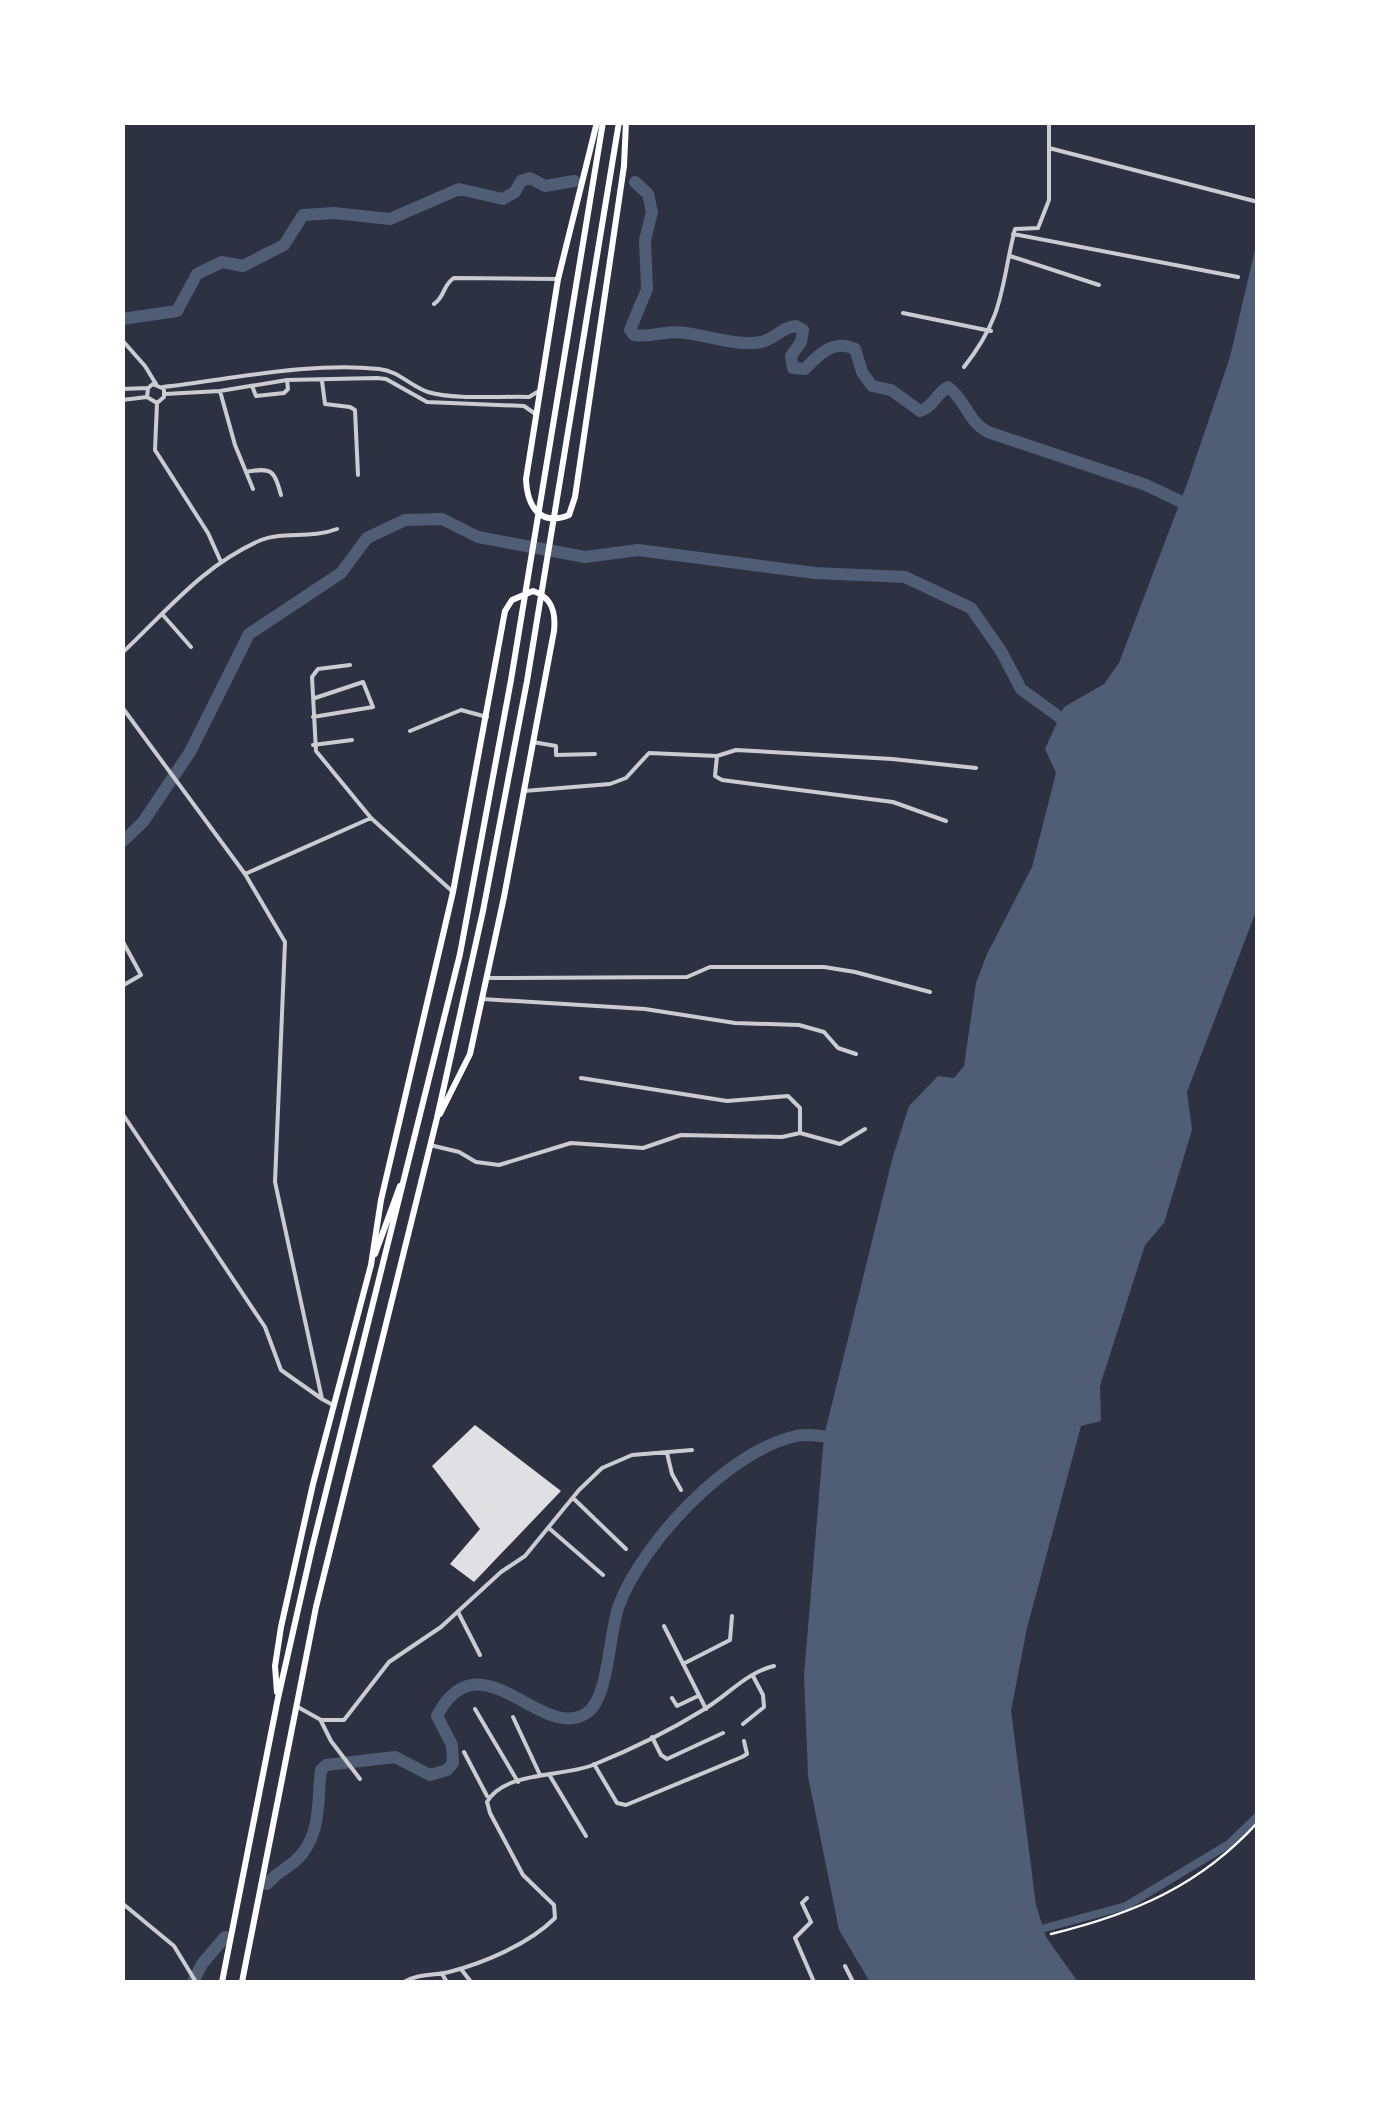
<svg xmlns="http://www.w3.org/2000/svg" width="1380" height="2105" viewBox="0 0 1380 2105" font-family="'Roboto Serif',serif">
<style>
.water{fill:#4f5d75}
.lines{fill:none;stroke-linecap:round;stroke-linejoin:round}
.canal{stroke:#4f5d75;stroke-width:8}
.river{stroke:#4f5d75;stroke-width:12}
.building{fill:#e0e0e3}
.path{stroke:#fff;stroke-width:2.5}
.minor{stroke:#caccd0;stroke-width:4}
.primary{stroke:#fff;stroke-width:6}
</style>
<rect width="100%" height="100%" fill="#2d3142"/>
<path class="water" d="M 1257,241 L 1257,909 L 1187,1092 L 1192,1130 L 1164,1223 L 1145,1245 L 1100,1386 L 1101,1421 L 1081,1426 L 1027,1628 L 1011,1711 L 1036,1905 L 1046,1937 L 1078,1982 L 870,1982 L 839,1930 L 808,1776 L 804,1675 L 824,1436 L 893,1156 L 909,1106 L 938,1076 L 954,1078 L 964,1066 L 976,983 L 987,954 L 1032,867 L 1056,773 L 1045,749 L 1064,707 L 1104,684 L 1119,663 L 1188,481 L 1230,357 Z"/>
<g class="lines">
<path class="canal" d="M 1034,1931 L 1126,1906 L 1229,1844 L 1258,1816"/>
<path class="river" d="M 635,182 L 648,194 L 652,212 L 645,240 L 647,289 L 630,330 L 634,335 C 648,337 653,334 665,333 C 692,328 730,348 761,342 C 775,339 782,327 796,326 L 803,330 L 801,342 L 791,356 L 793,368 L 805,369 C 819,354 834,339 855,349 L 862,372 L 872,386 L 891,390 L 920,411 C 933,407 936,394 948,387 C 966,400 968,422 988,432 L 1146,485 L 1194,508
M 122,319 L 177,311 L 197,274 L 222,262 L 243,266 L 284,245 L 303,215 L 334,213 L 390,219 L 459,189 L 503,199 L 515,192 L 521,181 L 530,178 L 545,186 L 574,181
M 122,842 L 143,822 L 190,752 L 249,634 L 341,573 L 367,538 L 405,520 L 442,519 L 478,537 L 585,557 L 638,550 L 815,573 L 905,577 L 971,608 L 1001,651 L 1021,689 L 1070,725
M 267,1884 C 277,1871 292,1867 302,1854 C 322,1828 317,1799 321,1770 L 326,1765 L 395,1757 L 430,1775 L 447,1770 L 453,1763 L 452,1745 L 437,1716 C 480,1632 543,1746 588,1712 C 609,1696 609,1632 619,1605 C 643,1542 728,1451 796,1436 C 810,1433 827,1437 841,1439
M 193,1982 L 202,1964 L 225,1937"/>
</g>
<path class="building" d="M 475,1425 L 561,1491 L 474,1582 L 450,1564 L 480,1529 L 432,1466 Z"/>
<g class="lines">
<path class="path" d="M 1051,1934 C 1133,1914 1200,1886 1258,1822"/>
<path class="minor" d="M 212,123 L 212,122
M 1049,148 L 1258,202
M 1013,234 L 1238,277
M 1010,256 L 1099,285
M 434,304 C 445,297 443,284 454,278 L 558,279
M 903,313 L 991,331
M 122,340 L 145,366 L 156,384
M 964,367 C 1005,315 1000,289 1015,229 L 1038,228 L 1049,200 L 1049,122
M 322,381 L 325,404 L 350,407 L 355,410 L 358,475
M 252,386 L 256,396 L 284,393 L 288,389 L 287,380
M 163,387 C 234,379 307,362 379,369 C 399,371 410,386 428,392 C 455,400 499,396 529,397 L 539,391
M 122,389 L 148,388
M 220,391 L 235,445 L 253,489
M 165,394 L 220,391 L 287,380 L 377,378 L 386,379 L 427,402 L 524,406 L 534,413
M 122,400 L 147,397 L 157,403 L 164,397 L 164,389 L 153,384 L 148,388 L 147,397
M 157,403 L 155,450 L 208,533 L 221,562
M 246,472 C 272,467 274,470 281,495
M 162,614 L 191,647
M 122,653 C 168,610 202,566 261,540 C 283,531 311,539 337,529
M 350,665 L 318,669 L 312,677 L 316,751 L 371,818 L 453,892
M 122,707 L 245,874 L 285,942 L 275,1182 L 322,1399 L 333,1405
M 313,717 L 373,707 L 363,682 L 315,698
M 410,731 L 461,710 L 487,717
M 533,742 L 556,746 L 556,755 L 595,754
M 313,745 L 352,740
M 717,756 L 715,776 L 722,780 L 893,802 L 946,821
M 524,791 L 610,784 L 626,778 L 649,753 L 717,756 L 736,750 L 892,759 L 976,768
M 245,874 L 371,818
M 122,940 L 141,975 L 122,986
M 487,978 L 687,977 L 710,967 L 824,967 L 855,972 L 930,992
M 482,999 L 645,1009 L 735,1023 L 799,1025 L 824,1032 L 838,1048 L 856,1054
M 581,1078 L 727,1101 L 788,1096 L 800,1108 L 800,1133
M 122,1113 L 265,1327 L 281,1370 L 322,1399
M 430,1145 L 459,1152 L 476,1162 L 499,1165 L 571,1143 L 643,1148 L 681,1135 L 782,1137 L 800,1133 L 840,1144 L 865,1129
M 667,1453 L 672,1474 L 681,1490
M 573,1498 L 626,1549
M 550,1529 L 603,1575
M 458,1612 L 480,1655
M 664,1626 L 706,1709
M 683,1664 L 730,1640 L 732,1616
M 672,1698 L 677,1706 L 698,1696
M 296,1706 L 321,1720 L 344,1720 L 389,1662 L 441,1627 L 501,1572 L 525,1556 L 579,1490 L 602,1468 L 632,1455 L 692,1450
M 475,1709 L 518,1782
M 513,1717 L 540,1775
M 321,1721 L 331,1741 L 360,1779
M 743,1724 L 764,1707 L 763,1695 L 753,1676
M 652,1737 L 661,1755 L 667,1759 L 723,1733
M 464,1752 L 487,1796
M 594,1764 L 617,1803 L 626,1805 L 742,1757 L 747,1754 L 744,1741
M 550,1776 L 586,1836
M 807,1898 L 802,1903 L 811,1922 L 795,1938 L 814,1982
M 122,1903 L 174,1946 L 196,1982
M 845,1966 L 853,1982
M 461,1969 L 471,1982
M 442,1974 L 447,1982
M 404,1982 C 419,1973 433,1976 449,1972 C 484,1963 529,1944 555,1918 L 554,1905 L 523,1875 L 490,1813 L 487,1802 C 504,1771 563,1777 593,1765 C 630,1750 669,1731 703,1710 C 727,1696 747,1672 774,1666"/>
<path class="primary" d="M 597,122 L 558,279 L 526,479 C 527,506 540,527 569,515 L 575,497 L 624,166 L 626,122
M 375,1254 L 400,1186
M 277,1692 L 275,1666 L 281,1627 L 313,1484 L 371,1265 L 381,1200 L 453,892 L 505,611 L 512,600 L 533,591 C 552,597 556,612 554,631 L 504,897 L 470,1054 L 440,1114
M 222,1982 L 278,1698 L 312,1548 L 460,954 L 511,680 L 603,122
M 242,1982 L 316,1607 L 437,1118 L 483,911 L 527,681 L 619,122"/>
</g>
<rect width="1380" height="2105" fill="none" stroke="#ffffff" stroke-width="250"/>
</svg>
